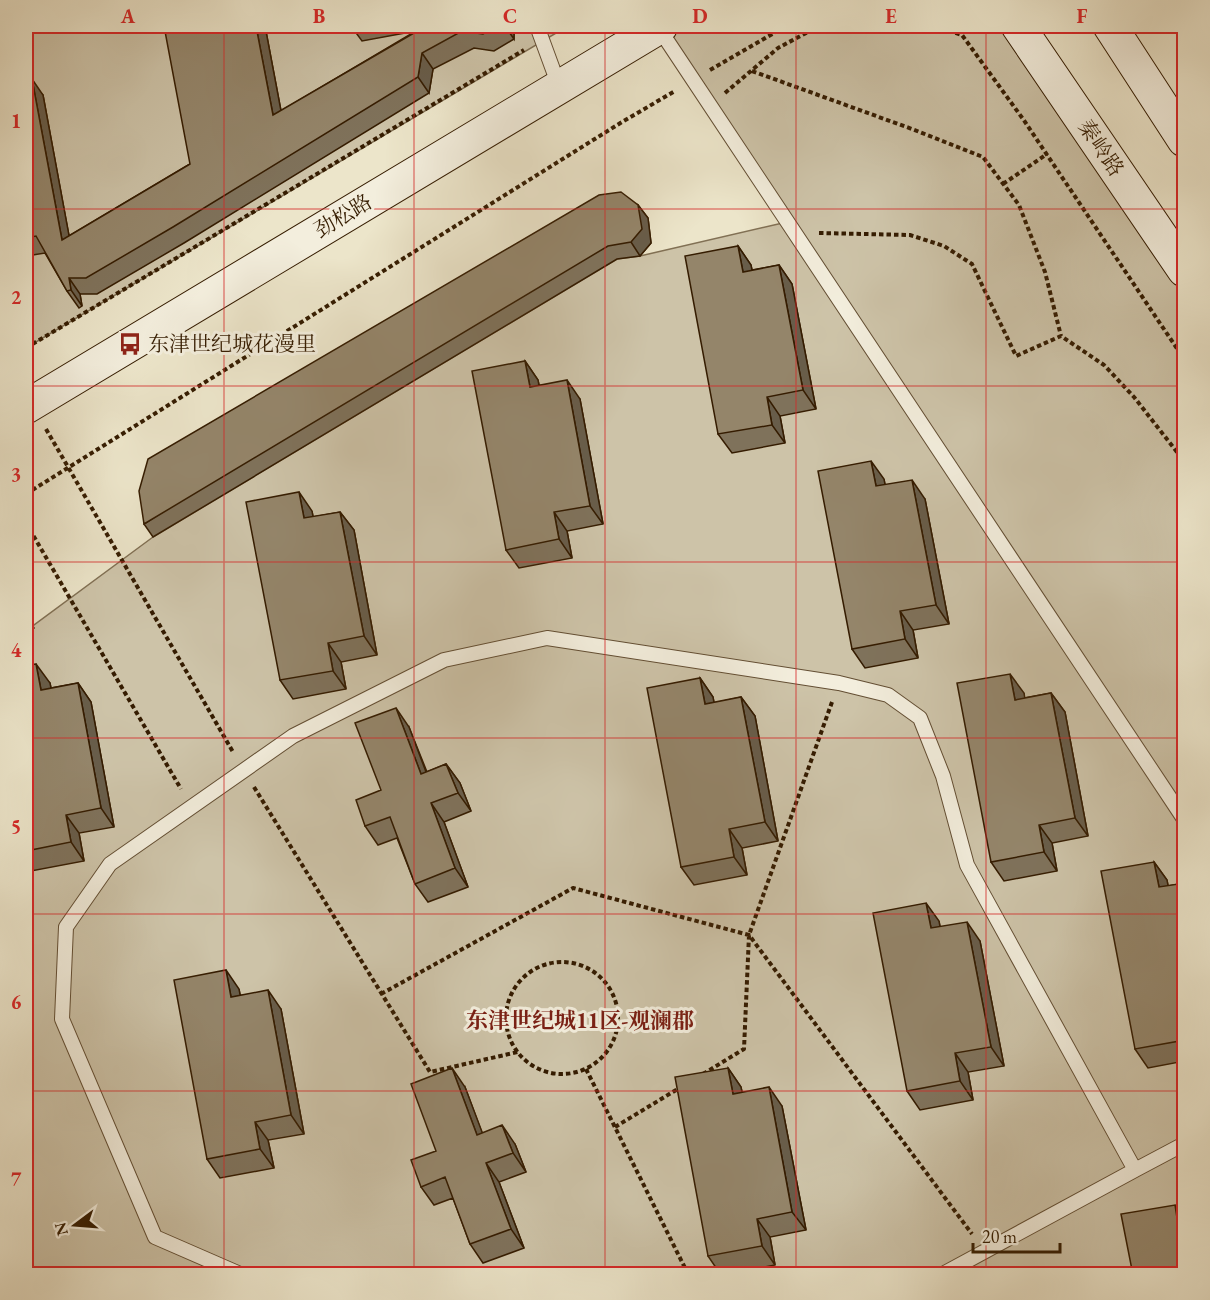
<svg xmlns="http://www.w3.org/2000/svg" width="1210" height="1300" viewBox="0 0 1210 1300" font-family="'EB Garamond','Noto Serif SC',serif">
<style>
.green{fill:#cdc3a8;stroke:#817054;stroke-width:1.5}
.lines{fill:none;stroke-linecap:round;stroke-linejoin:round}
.lane-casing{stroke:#634e33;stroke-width:16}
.secondary-casing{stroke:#351c01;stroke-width:35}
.path{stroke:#351c01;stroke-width:4;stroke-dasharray:4.5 3;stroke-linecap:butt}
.lane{stroke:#f3eedd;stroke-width:14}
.secondary{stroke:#f3eedd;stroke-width:33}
.wall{fill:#7f725b;stroke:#351c01;stroke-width:1.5}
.shaded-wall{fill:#685d4a;stroke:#351c01;stroke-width:1.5}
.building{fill:#94856a;stroke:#351c01;stroke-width:1.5}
.grid{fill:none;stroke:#d62828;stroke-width:1.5;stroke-opacity:0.55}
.labels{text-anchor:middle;stroke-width:6;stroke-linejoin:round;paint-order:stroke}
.street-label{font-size:21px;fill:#351c01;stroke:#f3eedd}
.poi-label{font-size:21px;fill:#351c01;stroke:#f3eedd;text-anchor:start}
.neighbourhood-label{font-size:22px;font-weight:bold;fill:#7a1f14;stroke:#f3eedd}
.neatline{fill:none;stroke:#d62828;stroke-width:2}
.grid-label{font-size:20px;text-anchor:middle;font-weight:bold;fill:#d62828}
</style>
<rect width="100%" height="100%" fill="#ece5ca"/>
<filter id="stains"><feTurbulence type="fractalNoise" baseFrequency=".00333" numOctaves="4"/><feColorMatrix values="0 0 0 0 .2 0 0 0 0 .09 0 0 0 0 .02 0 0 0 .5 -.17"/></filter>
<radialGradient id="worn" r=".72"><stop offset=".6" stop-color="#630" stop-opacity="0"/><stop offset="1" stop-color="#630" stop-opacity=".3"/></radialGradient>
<path class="green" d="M 26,26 L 568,26 L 26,348 Z
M 656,26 L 1016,26 L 1184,280 L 1184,1274 L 26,1274 L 26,631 L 153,537 L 617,259 L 640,256 L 787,222 Z"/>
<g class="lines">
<g class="lane-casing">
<path id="lane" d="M 537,26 L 559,86
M 658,27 L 1184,819
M 240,1274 L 155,1237 L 62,1019 L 66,927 L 110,864 L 293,736 L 444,660 L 547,638 L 839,683 L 888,695 L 920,718 L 943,776 L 967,865 L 1135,1170 L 1184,1144
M 943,1274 L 1135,1170"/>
</g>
<g class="secondary-casing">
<path id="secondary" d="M 1018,26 L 1184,270
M 1110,26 L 1184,140
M 26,407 L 661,26"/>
</g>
<path class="path" d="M 934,26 L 962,35 L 1023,119 L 1184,359
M 710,70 L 786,26
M 752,71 L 912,129 L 983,157 L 1019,205 L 1045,272 L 1061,336
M 725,93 L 778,48 L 819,26
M 1003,184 L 1047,154
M 819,233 L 910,235 L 944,246 L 972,264 L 1016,356 L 1061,336 L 1104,365 L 1134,397 L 1184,461
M 26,348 L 524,50
M 46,429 L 233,752
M 26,494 L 622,122 L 675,91
M 26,523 L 181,789
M 254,787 L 430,1072 L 518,1052
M506 1018a56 56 0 1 1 112 0a56 56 0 1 1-112 0Z
M 381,994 L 573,888 L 749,935 L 972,1234
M 586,1069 L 688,1274
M 703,1074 L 744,1049 L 749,935 L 832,702
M 615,1127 L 681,1087"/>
<use href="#lane" class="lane"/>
<use href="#secondary" class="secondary"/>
</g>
<path class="wall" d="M 265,26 L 281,111 L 416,31 L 362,41 L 351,26 L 514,26 L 514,39 L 494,51 L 474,48 L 433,69 L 429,93 L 184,243 L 97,294 L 80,294 L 82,306 L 79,308 L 67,291 L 45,253 L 26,256 L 26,80 L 43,95 L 69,236 L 190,164 Z
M 638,205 L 648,218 L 651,243 L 640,256 L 617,259 L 153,537 L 144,524 Z
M 738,246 L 751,265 L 752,270 L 779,265 L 792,284 L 816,409 L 780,416 L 785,443 L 732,453 L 718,434 Z
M 525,361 L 538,380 L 539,385 L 580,399 L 603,524 L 567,531 L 572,558 L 519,568 L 506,550 Z
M 884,479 L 885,485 L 925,499 L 949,624 L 913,630 L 918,658 L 865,668 L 852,649 Z
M 312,511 L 313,517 L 340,512 L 354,530 L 377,655 L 341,662 L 346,689 L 293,699 L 280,680 Z
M 26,615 L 34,628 L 26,633 Z
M 26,666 L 50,683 L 51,688 L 78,683 L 91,702 L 114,827 L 79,833 L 84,861 L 31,871 L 26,864 Z
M 700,678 L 713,697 L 714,703 L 741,697 L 755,716 L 778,841 L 742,848 L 747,875 L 694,885 L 681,867 Z
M 1024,693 L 1024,698 L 1051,693 L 1065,712 L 1088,836 L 1052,843 L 1057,871 L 1004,881 L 991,862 Z
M 409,727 L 427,772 L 446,764 L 460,783 L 471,811 L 444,822 L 468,887 L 428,902 L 415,884 L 397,838 L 378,845 L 365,826 Z
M 1154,862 L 1167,880 L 1168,886 L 1185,883 L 1185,1061 L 1148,1068 L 1135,1049 Z
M 939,921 L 940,927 L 980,941 L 1004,1066 L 968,1072 L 973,1100 L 920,1110 L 907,1091 Z
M 239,989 L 240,995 L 281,1009 L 304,1134 L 268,1140 L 274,1168 L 220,1178 L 207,1159 Z
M 728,1068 L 741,1087 L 742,1092 L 782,1106 L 806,1230 L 770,1237 L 775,1265 L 721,1275 L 708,1256 Z
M 465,1087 L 482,1133 L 515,1144 L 526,1172 L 499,1182 L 524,1248 L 483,1263 L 470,1244 L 453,1198 L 434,1205 L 421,1187 Z
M 26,1131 L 33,1169 L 26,1171 Z"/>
<path class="shaded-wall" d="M 256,26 L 265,26 L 285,132 L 273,115 Z
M 505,26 L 514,26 L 514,39 Z
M 422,53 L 433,69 L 429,93 L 418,77 Z
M 32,79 L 43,95 L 73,257 L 62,240 Z
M 638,205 L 648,218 L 651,243 L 640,256 L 631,242 Z
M 738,246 L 751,265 L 756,291 L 743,272 Z
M 779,265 L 792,284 L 816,409 L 803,390 Z
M 69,278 L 80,294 L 82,306 L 71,290 Z
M 525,361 L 538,380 L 543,406 L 530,387 Z
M 567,380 L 580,399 L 603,524 L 590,506 Z
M 767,397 L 780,416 L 785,443 L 772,425 Z
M 871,461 L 884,479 L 889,505 L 876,486 Z
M 912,480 L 925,499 L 949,624 L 936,605 Z
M 299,492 L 312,511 L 317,537 L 304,518 Z
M 340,512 L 354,530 L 377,655 L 364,636 Z
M 554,512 L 567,531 L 572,558 L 559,539 Z
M 900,611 L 913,630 L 918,658 L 905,639 Z
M 328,643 L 341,662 L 346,689 L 333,671 Z
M 36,664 L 50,683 L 55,709 L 41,690 Z
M 1010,674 L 1024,693 L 1028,718 L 1015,700 Z
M 700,678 L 713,697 L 718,723 L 705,704 Z
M 78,683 L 91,702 L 114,827 L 101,808 Z
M 1051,693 L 1065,712 L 1088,836 L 1075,818 Z
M 741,697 L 755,716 L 778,841 L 765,822 Z
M 396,708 L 409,727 L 434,793 L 421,774 Z
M 446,764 L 460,783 L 471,811 L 458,793 Z
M 431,803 L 444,822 L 468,887 L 455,868 Z
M 66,815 L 79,833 L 84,861 L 71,842 Z
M 1039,825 L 1052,843 L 1057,871 L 1044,852 Z
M 729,829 L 742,848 L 747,875 L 734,857 Z
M 1154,862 L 1167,880 L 1172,906 L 1159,887 Z
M 926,903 L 939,921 L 944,947 L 931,928 Z
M 967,922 L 980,941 L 1004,1066 L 991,1047 Z
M 226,970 L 239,989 L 244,1015 L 231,997 Z
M 268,990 L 281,1009 L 304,1134 L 291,1115 Z
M 955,1053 L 968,1072 L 973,1100 L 960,1081 Z
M 452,1068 L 465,1087 L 490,1153 L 477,1135 Z
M 728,1068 L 741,1087 L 746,1112 L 733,1094 Z
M 769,1087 L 782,1106 L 806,1230 L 792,1212 Z
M 255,1122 L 268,1140 L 274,1168 L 260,1149 Z
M 502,1125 L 515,1144 L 526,1172 L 513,1153 Z
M 26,1131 L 33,1169 L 26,1159 Z
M 486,1163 L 499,1182 L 524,1248 L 511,1229 Z
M 1175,1205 L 1185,1219 L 1185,1238 L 1179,1231 Z
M 757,1219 L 770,1237 L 775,1265 L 762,1246 Z"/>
<path class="building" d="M 164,26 L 256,26 L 273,115 L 426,26 L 497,26 L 483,34 L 462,31 L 422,53 L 418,77 L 173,227 L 86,278 L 69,278 L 71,290 L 67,291 L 36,236 L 26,238 L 26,80 L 32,79 L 62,240 L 190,164 Z
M 621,192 L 638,205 L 642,229 L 631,242 L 608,246 L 144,524 L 139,491 L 148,459 L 599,195 Z
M 738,246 L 743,272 L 779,265 L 803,390 L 767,397 L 772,425 L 718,434 L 685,256 Z
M 525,361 L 530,387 L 567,380 L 590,506 L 554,512 L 559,539 L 506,550 L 472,371 Z
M 871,461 L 876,486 L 912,480 L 936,605 L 900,611 L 905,639 L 852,649 L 818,471 Z
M 299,492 L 304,518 L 340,512 L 364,636 L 328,643 L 333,671 L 280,680 L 246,502 Z
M 36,664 L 41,690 L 78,683 L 101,808 L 66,815 L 71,842 L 26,851 L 26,666 Z
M 1010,674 L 1015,700 L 1051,693 L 1075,818 L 1039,825 L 1044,852 L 991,862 L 957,683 Z
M 700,678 L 705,704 L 741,697 L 765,822 L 729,829 L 734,857 L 681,867 L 647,688 Z
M 396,708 L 421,774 L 446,764 L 458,793 L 431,803 L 455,868 L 415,884 L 390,817 L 365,826 L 356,800 L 381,790 L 355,723 Z
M 1154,862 L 1159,887 L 1185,883 L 1185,1012 L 1183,1012 L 1185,1021 L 1185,1040 L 1135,1049 L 1101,871 Z
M 926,903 L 931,928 L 967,922 L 991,1047 L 955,1053 L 960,1081 L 907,1091 L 873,913 Z
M 226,970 L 231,997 L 268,990 L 291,1115 L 255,1122 L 260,1149 L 207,1159 L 174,980 Z
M 452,1068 L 477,1135 L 502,1125 L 513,1153 L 486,1163 L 511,1229 L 470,1244 L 445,1177 L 421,1187 L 411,1160 L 436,1151 L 411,1084 Z
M 728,1068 L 733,1094 L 769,1087 L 792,1212 L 757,1219 L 762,1246 L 708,1256 L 675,1077 Z
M 1175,1205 L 1179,1231 L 1185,1230 L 1185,1275 L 1133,1275 L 1121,1214 Z"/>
<path class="grid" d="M 224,26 L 224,1274M 414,26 L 414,1274M 605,26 L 605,1274M 796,26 L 796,1274M 986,26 L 986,1274M 26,209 L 1184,209M 26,386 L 1184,386M 26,562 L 1184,562M 26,738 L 1184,738M 26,914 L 1184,914M 26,1091 L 1184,1091"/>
<defs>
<g id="bus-bare" transform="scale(1.8)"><path d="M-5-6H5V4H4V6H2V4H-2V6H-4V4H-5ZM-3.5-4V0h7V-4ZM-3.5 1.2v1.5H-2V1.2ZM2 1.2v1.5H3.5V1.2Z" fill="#8f2418" stroke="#f3eedd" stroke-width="2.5" paint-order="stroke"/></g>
</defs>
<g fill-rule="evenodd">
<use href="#bus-bare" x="130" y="344"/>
</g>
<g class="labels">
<g class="street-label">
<text transform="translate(1101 148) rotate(56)" y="7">秦岭路</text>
<text transform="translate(343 216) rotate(-31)" y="7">劲松路</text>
</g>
<g class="poi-label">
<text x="148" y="351">东津世纪城花漫里</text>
</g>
<g class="neighbourhood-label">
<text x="580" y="1028">东津世纪城11区-观澜郡</text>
</g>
</g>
<rect width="1210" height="1300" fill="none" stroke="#ece5ca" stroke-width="66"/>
<g transform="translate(75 1225) rotate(254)" stroke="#f3eedd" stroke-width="4.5" paint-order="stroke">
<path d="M0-4.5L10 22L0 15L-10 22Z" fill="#351c01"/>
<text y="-9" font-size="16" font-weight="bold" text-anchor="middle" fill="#351c01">N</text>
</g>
<path d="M973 1243v9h87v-9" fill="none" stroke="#351c01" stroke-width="3"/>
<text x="982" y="1243" font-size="18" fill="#351c01" stroke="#f3eedd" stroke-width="4.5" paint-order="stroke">20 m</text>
<rect x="33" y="33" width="1144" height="1234" class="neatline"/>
<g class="grid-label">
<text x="128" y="23">A</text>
<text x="319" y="23">B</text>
<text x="510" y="23">C</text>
<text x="700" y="23">D</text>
<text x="891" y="23">E</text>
<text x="1082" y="23">F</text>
<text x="16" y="128">1</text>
<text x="16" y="304">2</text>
<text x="16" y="481">3</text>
<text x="16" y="657">4</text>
<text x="16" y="833">5</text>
<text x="16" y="1009">6</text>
<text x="16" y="1186">7</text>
</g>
<rect width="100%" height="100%" filter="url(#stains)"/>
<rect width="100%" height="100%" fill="url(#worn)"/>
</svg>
